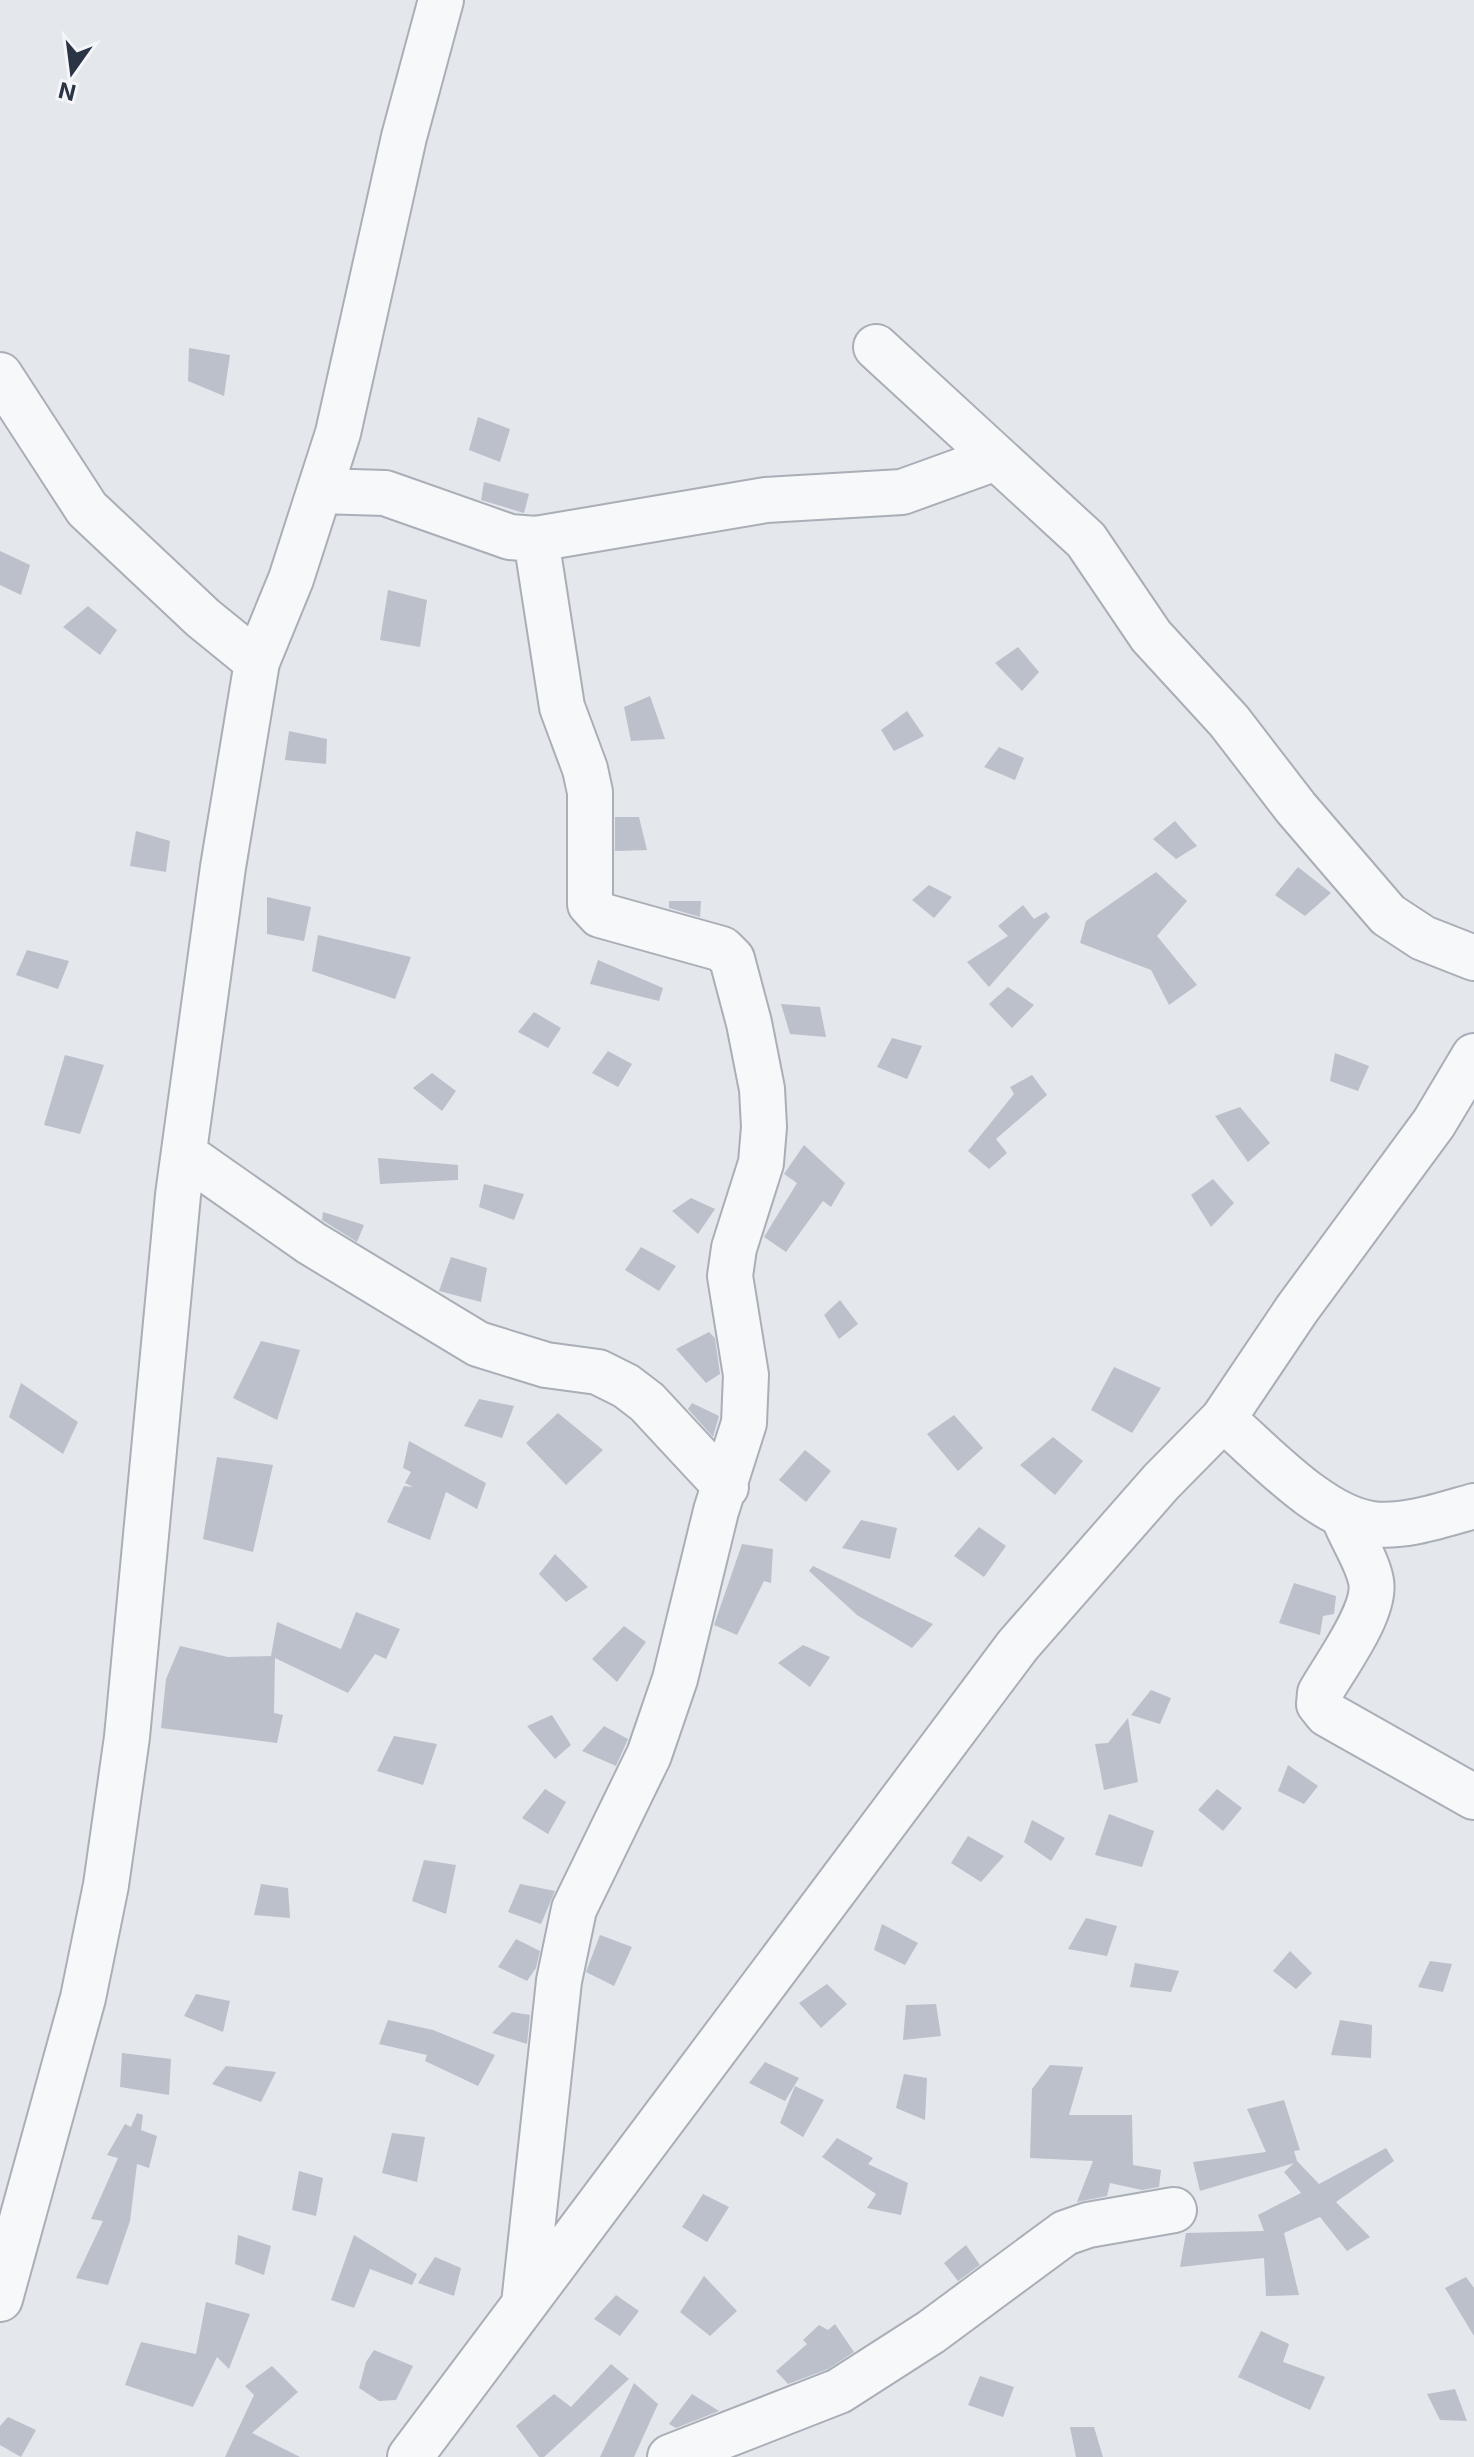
<svg xmlns="http://www.w3.org/2000/svg" width="1474" height="2457" viewBox="0 0 1474 2457" font-family="Inter,sans-serif">
<style>
.building{fill:#bbc0ca}
.lines{fill:none;stroke-linecap:round;stroke-linejoin:round}
.minor-casing{stroke:#a9aeb7;stroke-width:48}
.minor{stroke:#f7f8fa;stroke-width:44}
</style>
<rect width="100%" height="100%" fill="#e4e7ec"/>
<path class="building" d="M 189,348 L 230,355 L 224,396 L 188,381 Z
M 478,417 L 510,429 L 500,462 L 469,450 Z
M 484,482 L 529,494 L 524,513 L 481,500 Z
M 0,551 L 30,565 L 21,595 L 0,585 Z
M 388,590 L 427,600 L 420,647 L 380,640 Z
M 88,606 L 117,630 L 100,655 L 63,627 Z
M 1018,647 L 1039,672 L 1022,691 L 995,663 Z
M 650,696 L 665,739 L 631,741 L 624,707 Z
M 907,711 L 924,736 L 894,751 L 881,730 Z
M 289,731 L 327,739 L 326,764 L 285,760 Z
M 999,747 L 1024,758 L 1015,780 L 984,767 Z
M 615,817 L 639,817 L 647,850 L 615,851 Z
M 1175,821 L 1197,846 L 1176,859 L 1153,839 Z
M 136,831 L 170,841 L 166,872 L 130,866 Z
M 1298,867 L 1331,893 L 1305,916 L 1275,895 Z
M 1156,872 L 1187,901 L 1157,936 L 1197,985 L 1169,1005 L 1151,970 L 1080,943 L 1086,921 Z
M 929,885 L 952,897 L 934,918 L 912,900 Z
M 267,897 L 311,907 L 304,941 L 267,934 Z
M 669,901 L 701,901 L 700,917 L 669,908 Z
M 1023,905 L 1034,919 L 1046,912 L 1050,917 L 989,987 L 967,962 L 1008,936 L 998,926 Z
M 318,935 L 411,957 L 395,999 L 312,971 Z
M 27,950 L 69,961 L 58,989 L 16,975 Z
M 598,960 L 663,988 L 659,1001 L 590,984 Z
M 1008,987 L 1034,1005 L 1012,1028 L 989,1004 Z
M 781,1004 L 820,1007 L 826,1037 L 790,1034 Z
M 534,1012 L 561,1028 L 548,1048 L 518,1032 Z
M 892,1038 L 922,1046 L 907,1079 L 877,1067 Z
M 608,1051 L 632,1064 L 618,1087 L 592,1073 Z
M 1335,1053 L 1369,1066 L 1358,1091 L 1330,1081 Z
M 65,1055 L 104,1065 L 80,1134 L 44,1125 Z
M 432,1073 L 456,1091 L 442,1111 L 413,1088 Z
M 1032,1075 L 1047,1095 L 996,1139 L 1007,1153 L 989,1169 L 968,1151 L 1014,1094 L 1010,1087 Z
M 1240,1107 L 1270,1143 L 1248,1162 L 1215,1116 Z
M 804,1145 L 845,1183 L 831,1207 L 823,1201 L 786,1252 L 764,1237 L 797,1183 L 784,1174 Z
M 378,1158 L 458,1165 L 458,1180 L 380,1184 Z
M 1213,1179 L 1234,1203 L 1211,1227 L 1191,1195 Z
M 484,1184 L 524,1194 L 514,1220 L 479,1207 Z
M 691,1198 L 715,1209 L 698,1234 L 672,1211 Z
M 323,1212 L 364,1225 L 357,1242 L 322,1220 Z
M 641,1247 L 676,1266 L 659,1291 L 625,1270 Z
M 451,1257 L 487,1268 L 481,1302 L 439,1291 Z
M 840,1300 L 858,1324 L 839,1339 L 824,1315 Z
M 709,1332 L 715,1338 L 720,1374 L 706,1383 L 676,1349 Z
M 261,1341 L 300,1350 L 277,1420 L 233,1398 Z
M 1114,1367 L 1161,1388 L 1132,1433 L 1091,1410 Z
M 21,1383 L 78,1422 L 63,1454 L 9,1417 Z
M 479,1399 L 514,1406 L 502,1438 L 464,1426 Z
M 692,1403 L 719,1416 L 713,1437 L 688,1409 Z
M 558,1413 L 603,1450 L 566,1485 L 526,1443 Z
M 954,1415 L 983,1448 L 958,1471 L 927,1434 Z
M 1053,1437 L 1083,1461 L 1055,1495 L 1020,1465 Z
M 409,1441 L 486,1483 L 477,1509 L 446,1492 L 430,1540 L 387,1522 L 404,1486 L 413,1487 L 405,1483 L 411,1472 L 403,1468 Z
M 805,1450 L 831,1471 L 806,1502 L 779,1480 Z
M 217,1457 L 273,1465 L 253,1552 L 203,1539 Z
M 861,1520 L 897,1528 L 890,1559 L 842,1548 Z
M 979,1527 L 1006,1546 L 984,1577 L 954,1556 Z
M 742,1544 L 773,1549 L 771,1583 L 764,1581 L 737,1635 L 714,1625 Z
M 555,1554 L 588,1587 L 566,1602 L 539,1574 Z
M 813,1566 L 933,1624 L 912,1648 L 857,1615 L 809,1571 Z
M 1294,1583 L 1336,1596 L 1334,1614 L 1323,1616 L 1320,1635 L 1279,1623 Z
M 356,1612 L 400,1629 L 386,1659 L 375,1654 L 348,1693 L 275,1658 L 274,1713 L 283,1715 L 277,1743 L 161,1728 L 166,1679 L 180,1646 L 228,1657 L 271,1656 L 277,1622 L 341,1649 Z
M 624,1626 L 646,1642 L 617,1682 L 592,1659 Z
M 803,1645 L 830,1657 L 810,1687 L 778,1663 Z
M 1151,1690 L 1171,1698 L 1160,1724 L 1131,1715 Z
M 552,1715 L 571,1745 L 555,1759 L 527,1726 Z
M 1128,1718 L 1138,1782 L 1104,1790 L 1095,1744 L 1108,1743 Z
M 604,1726 L 628,1739 L 616,1766 L 582,1751 Z
M 394,1736 L 437,1744 L 423,1785 L 377,1771 Z
M 1288,1765 L 1318,1786 L 1304,1804 L 1278,1791 Z
M 545,1789 L 566,1802 L 548,1834 L 522,1818 Z
M 1217,1789 L 1242,1808 L 1223,1831 L 1198,1810 Z
M 1109,1814 L 1154,1831 L 1142,1867 L 1095,1855 Z
M 1032,1820 L 1065,1838 L 1051,1861 L 1024,1842 Z
M 968,1836 L 1004,1856 L 981,1882 L 951,1863 Z
M 424,1860 L 456,1865 L 446,1914 L 412,1901 Z
M 261,1884 L 288,1888 L 290,1918 L 254,1915 Z
M 520,1884 L 555,1891 L 541,1924 L 508,1912 Z
M 1086,1918 L 1117,1926 L 1107,1956 L 1068,1949 Z
M 882,1924 L 918,1943 L 905,1965 L 874,1950 Z
M 600,1935 L 632,1947 L 614,1986 L 586,1972 Z
M 516,1939 L 540,1951 L 536,1968 L 527,1981 L 498,1967 Z
M 1290,1951 L 1312,1973 L 1296,1989 L 1273,1971 Z
M 1430,1961 L 1452,1964 L 1443,1992 L 1418,1987 Z
M 1135,1963 L 1179,1971 L 1171,1992 L 1130,1987 Z
M 827,1984 L 847,2004 L 821,2028 L 799,2003 Z
M 196,1994 L 230,2001 L 223,2032 L 184,2016 Z
M 936,2004 L 941,2036 L 903,2040 L 906,2005 Z
M 512,2012 L 530,2015 L 527,2044 L 492,2033 Z
M 388,2020 L 433,2030 L 495,2055 L 478,2086 L 425,2061 L 427,2055 L 379,2044 Z
M 1340,2020 L 1372,2025 L 1371,2058 L 1331,2055 Z
M 122,2053 L 171,2059 L 169,2095 L 120,2087 Z
M 765,2062 L 799,2078 L 785,2101 L 749,2083 Z
M 1050,2065 L 1083,2067 L 1069,2115 L 1132,2115 L 1133,2165 L 1161,2170 L 1159,2187 L 1142,2190 L 1110,2183 L 1107,2196 L 1077,2202 L 1093,2161 L 1030,2158 L 1032,2089 Z
M 226,2066 L 276,2072 L 261,2102 L 212,2084 Z
M 904,2074 L 927,2078 L 925,2120 L 896,2108 Z
M 795,2086 L 824,2100 L 803,2137 L 780,2123 Z
M 1284,2100 L 1300,2150 L 1294,2151 L 1297,2161 L 1319,2184 L 1386,2148 L 1394,2161 L 1336,2202 L 1370,2237 L 1347,2251 L 1320,2217 L 1284,2233 L 1299,2295 L 1266,2296 L 1264,2258 L 1180,2267 L 1186,2233 L 1264,2231 L 1258,2215 L 1301,2193 L 1284,2172 L 1294,2163 L 1200,2191 L 1193,2162 L 1266,2152 L 1247,2109 Z
M 137,2113 L 143,2115 L 141,2130 L 157,2136 L 149,2168 L 137,2164 L 130,2221 L 108,2285 L 76,2278 L 103,2221 L 91,2219 L 118,2158 L 107,2155 L 125,2124 L 131,2127 Z
M 392,2133 L 425,2137 L 417,2182 L 382,2173 Z
M 837,2138 L 873,2158 L 868,2164 L 908,2183 L 901,2215 L 867,2208 L 876,2194 L 822,2157 Z
M 299,2171 L 323,2178 L 316,2216 L 292,2210 Z
M 703,2194 L 729,2207 L 707,2242 L 682,2227 Z
M 238,2235 L 271,2246 L 264,2275 L 235,2264 Z
M 354,2235 L 417,2274 L 412,2285 L 370,2269 L 354,2308 L 331,2300 Z
M 966,2245 L 980,2265 L 958,2281 L 944,2263 Z
M 435,2257 L 461,2268 L 454,2296 L 418,2283 Z
M 704,2276 L 737,2311 L 710,2336 L 680,2312 Z
M 1466,2277 L 1474,2288 L 1474,2336 L 1445,2288 Z
M 616,2295 L 639,2311 L 620,2336 L 594,2319 Z
M 206,2302 L 250,2314 L 229,2369 L 217,2357 L 193,2407 L 125,2385 L 141,2342 L 196,2354 Z
M 835,2324 L 854,2352 L 828,2369 L 788,2384 L 776,2371 L 807,2344 L 803,2340 L 819,2325 L 828,2330 Z
M 1261,2331 L 1289,2344 L 1283,2362 L 1325,2377 L 1310,2410 L 1238,2377 Z
M 374,2350 L 413,2366 L 396,2400 L 379,2401 L 359,2388 L 366,2362 Z
M 611,2364 L 629,2379 L 544,2457 L 539,2457 L 516,2426 L 554,2394 L 571,2407 Z
M 272,2366 L 298,2392 L 252,2433 L 300,2457 L 225,2457 L 254,2395 L 245,2386 Z
M 980,2376 L 1014,2387 L 1003,2417 L 968,2405 Z
M 634,2383 L 658,2404 L 634,2457 L 600,2457 Z
M 1455,2389 L 1467,2421 L 1440,2420 L 1427,2394 Z
M 692,2394 L 719,2411 L 676,2428 L 669,2424 Z
M 8,2417 L 36,2430 L 21,2457 L 0,2445 L 0,2426 Z
M 1070,2427 L 1094,2427 L 1103,2457 L 1076,2457 Z"/>
<g class="lines">
<g class="minor-casing">
<path id="minor" d="M 876,347 L 1086,540 L 1151,636 L 1229,721 L 1296,808 L 1388,915 L 1423,938 L 1474,958
M 0,375 L 87,509 L 203,618 L 257,662
M 320,491 L 385,493 L 510,537 L 536,539 L 766,500 L 902,492 L 996,458
M 184,1154 L 311,1243 L 478,1344 L 546,1365 L 598,1372 L 626,1386 L 647,1402 L 726,1487
M 1223,1419 C 1263,1453 1320,1517 1372,1524 C 1405,1528 1442,1515 1474,1506
M 1344,1518 C 1352,1539 1367,1560 1371,1581 C 1377,1611 1335,1666 1320,1693 L 1319,1704 L 1327,1714 L 1474,1797
M 0,2299 L 83,1998 L 106,1885 L 127,1737 L 178,1195 L 223,867 L 257,662 L 291,579 L 338,433 L 404,137 L 441,0
M 524,2304 L 559,1981 L 574,1909 L 649,1755 L 675,1679 L 716,1511 L 744,1423 L 746,1375 L 730,1276 L 734,1248 L 761,1163 L 764,1127 L 762,1089 L 749,1023 L 732,959 L 722,949 L 600,915 L 590,904 L 590,792 L 585,769 L 562,707 L 536,539
M 410,2457 L 1018,1645 L 1161,1482 L 1223,1419 L 1297,1309 L 1434,1123 L 1474,1056
M 670,2457 L 839,2391 L 931,2332 L 1065,2233 L 1088,2225 L 1174,2210"/>
</g>
<use href="#minor" class="minor"/>
</g>
<g transform="translate(72 72) rotate(194)" stroke="#f4f6f9" stroke-width="6" paint-order="stroke">
<path d="M0-6L14 30L0 20L-14 30Z" fill="#2b3445"/>
<text y="-12" font-size="22" font-weight="bold" text-anchor="middle" fill="#2b3445">N</text>
</g>
</svg>
